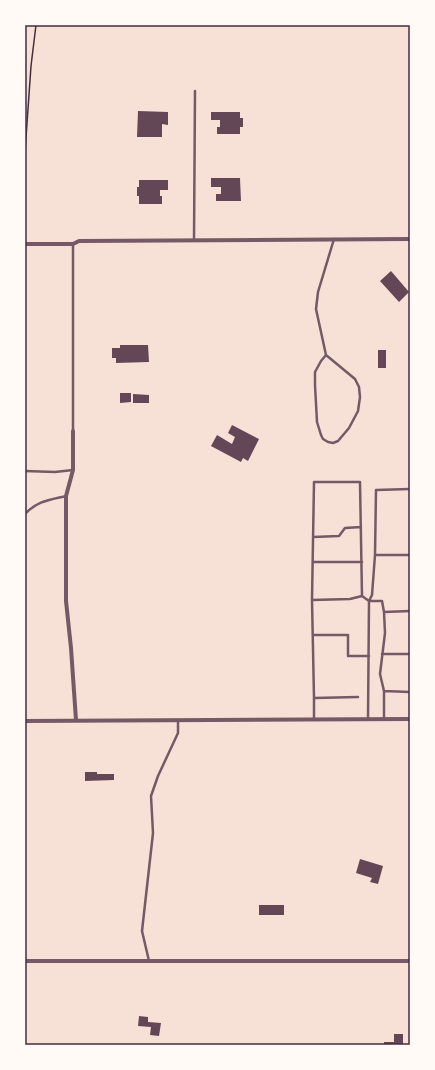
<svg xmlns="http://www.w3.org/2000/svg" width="435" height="1070" viewBox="0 0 435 1070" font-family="Poppins,sans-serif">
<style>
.building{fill:#644757}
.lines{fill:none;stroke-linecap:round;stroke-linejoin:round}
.path{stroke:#4a2c40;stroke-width:1.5}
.service{stroke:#755966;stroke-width:2.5}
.minor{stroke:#755966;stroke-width:4}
.neatline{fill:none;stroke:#4a2c40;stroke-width:1.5}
</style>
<rect width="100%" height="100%" fill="#f7e1d7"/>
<path class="building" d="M 138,111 L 168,112 L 168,125 L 162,124 L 162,137 L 137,137 Z
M 211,112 L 240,112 L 240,118 L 243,118 L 243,127 L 240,127 L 240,134 L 217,134 L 217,127 L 220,127 L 220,120 L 211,120 Z
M 211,178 L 240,178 L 241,201 L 216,201 L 216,194 L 221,194 L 221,187 L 211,187 Z
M 139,180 L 168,180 L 168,190 L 160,190 L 160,196 L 162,196 L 162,204 L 139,204 L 139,196 L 137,196 L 137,187 L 139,187 Z
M 391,271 L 409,292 L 399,302 L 380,281 Z
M 120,345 L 148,345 L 149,362 L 116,363 L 116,358 L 112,358 L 112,348 L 120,348 Z
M 378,350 L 386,350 L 386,368 L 378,368 Z
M 120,393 L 131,393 L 131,402 L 120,403 Z
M 133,394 L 149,395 L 149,403 L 133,403 Z
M 232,425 L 259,439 L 248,461 L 243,458 L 241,462 L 211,446 L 217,435 L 232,444 L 235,437 L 228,433 Z
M 85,772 L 97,772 L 97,774 L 114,774 L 114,780 L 85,781 Z
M 360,859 L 383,866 L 378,884 L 370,882 L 372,878 L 356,873 Z
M 259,905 L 284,905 L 284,915 L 259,915 Z
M 139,1016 L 148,1017 L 148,1022 L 161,1023 L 159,1036 L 150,1035 L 151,1027 L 138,1026 Z
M 394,1034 L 403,1034 L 403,1045 L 384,1045 L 384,1042 L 394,1042 Z"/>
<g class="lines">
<path class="path" d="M 25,152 L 31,66 L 36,25"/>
<path class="service" d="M 194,240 L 195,91
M 73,244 L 73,431
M 326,355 L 321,361 L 315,372 L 315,385 L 317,422 L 321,435 L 323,439 L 328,442 L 333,443 L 338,441 L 349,428 L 358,411 L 360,397 L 359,387 L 355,379 L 326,355 L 316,309 L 318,292 L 334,239
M 25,471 L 55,472 L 73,470
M 25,514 C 37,501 49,500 66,496
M 313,537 L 339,536 L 345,528 L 361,527
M 375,555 L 410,555
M 313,562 L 362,562
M 362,596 L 350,599 L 312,600 L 314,482 L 360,482 L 362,596 L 369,601 L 382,601 L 384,612
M 312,600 L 314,698 L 358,697
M 313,635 L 348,635 L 348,656 L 369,656
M 382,654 L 410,654
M 384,691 L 380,674 L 385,633 L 384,612 L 410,611
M 314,698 L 314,719
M 368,719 L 369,601 L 372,595 L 375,555 L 376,490 L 410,489
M 384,719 L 384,691 L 410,692
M 149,961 L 142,931 L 153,833 L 151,796 L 158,776 L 178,733 L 178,720"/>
<path class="minor" d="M 25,244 L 73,244 L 79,241 L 410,239
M 73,431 L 73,470 L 66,496 L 66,601 L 71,648 L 76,720
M 25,721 L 410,719
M 25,961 L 410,961"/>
</g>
<rect width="435" height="1070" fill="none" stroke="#fffaf5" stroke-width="52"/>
<rect x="26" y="26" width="383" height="1018" class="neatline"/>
</svg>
